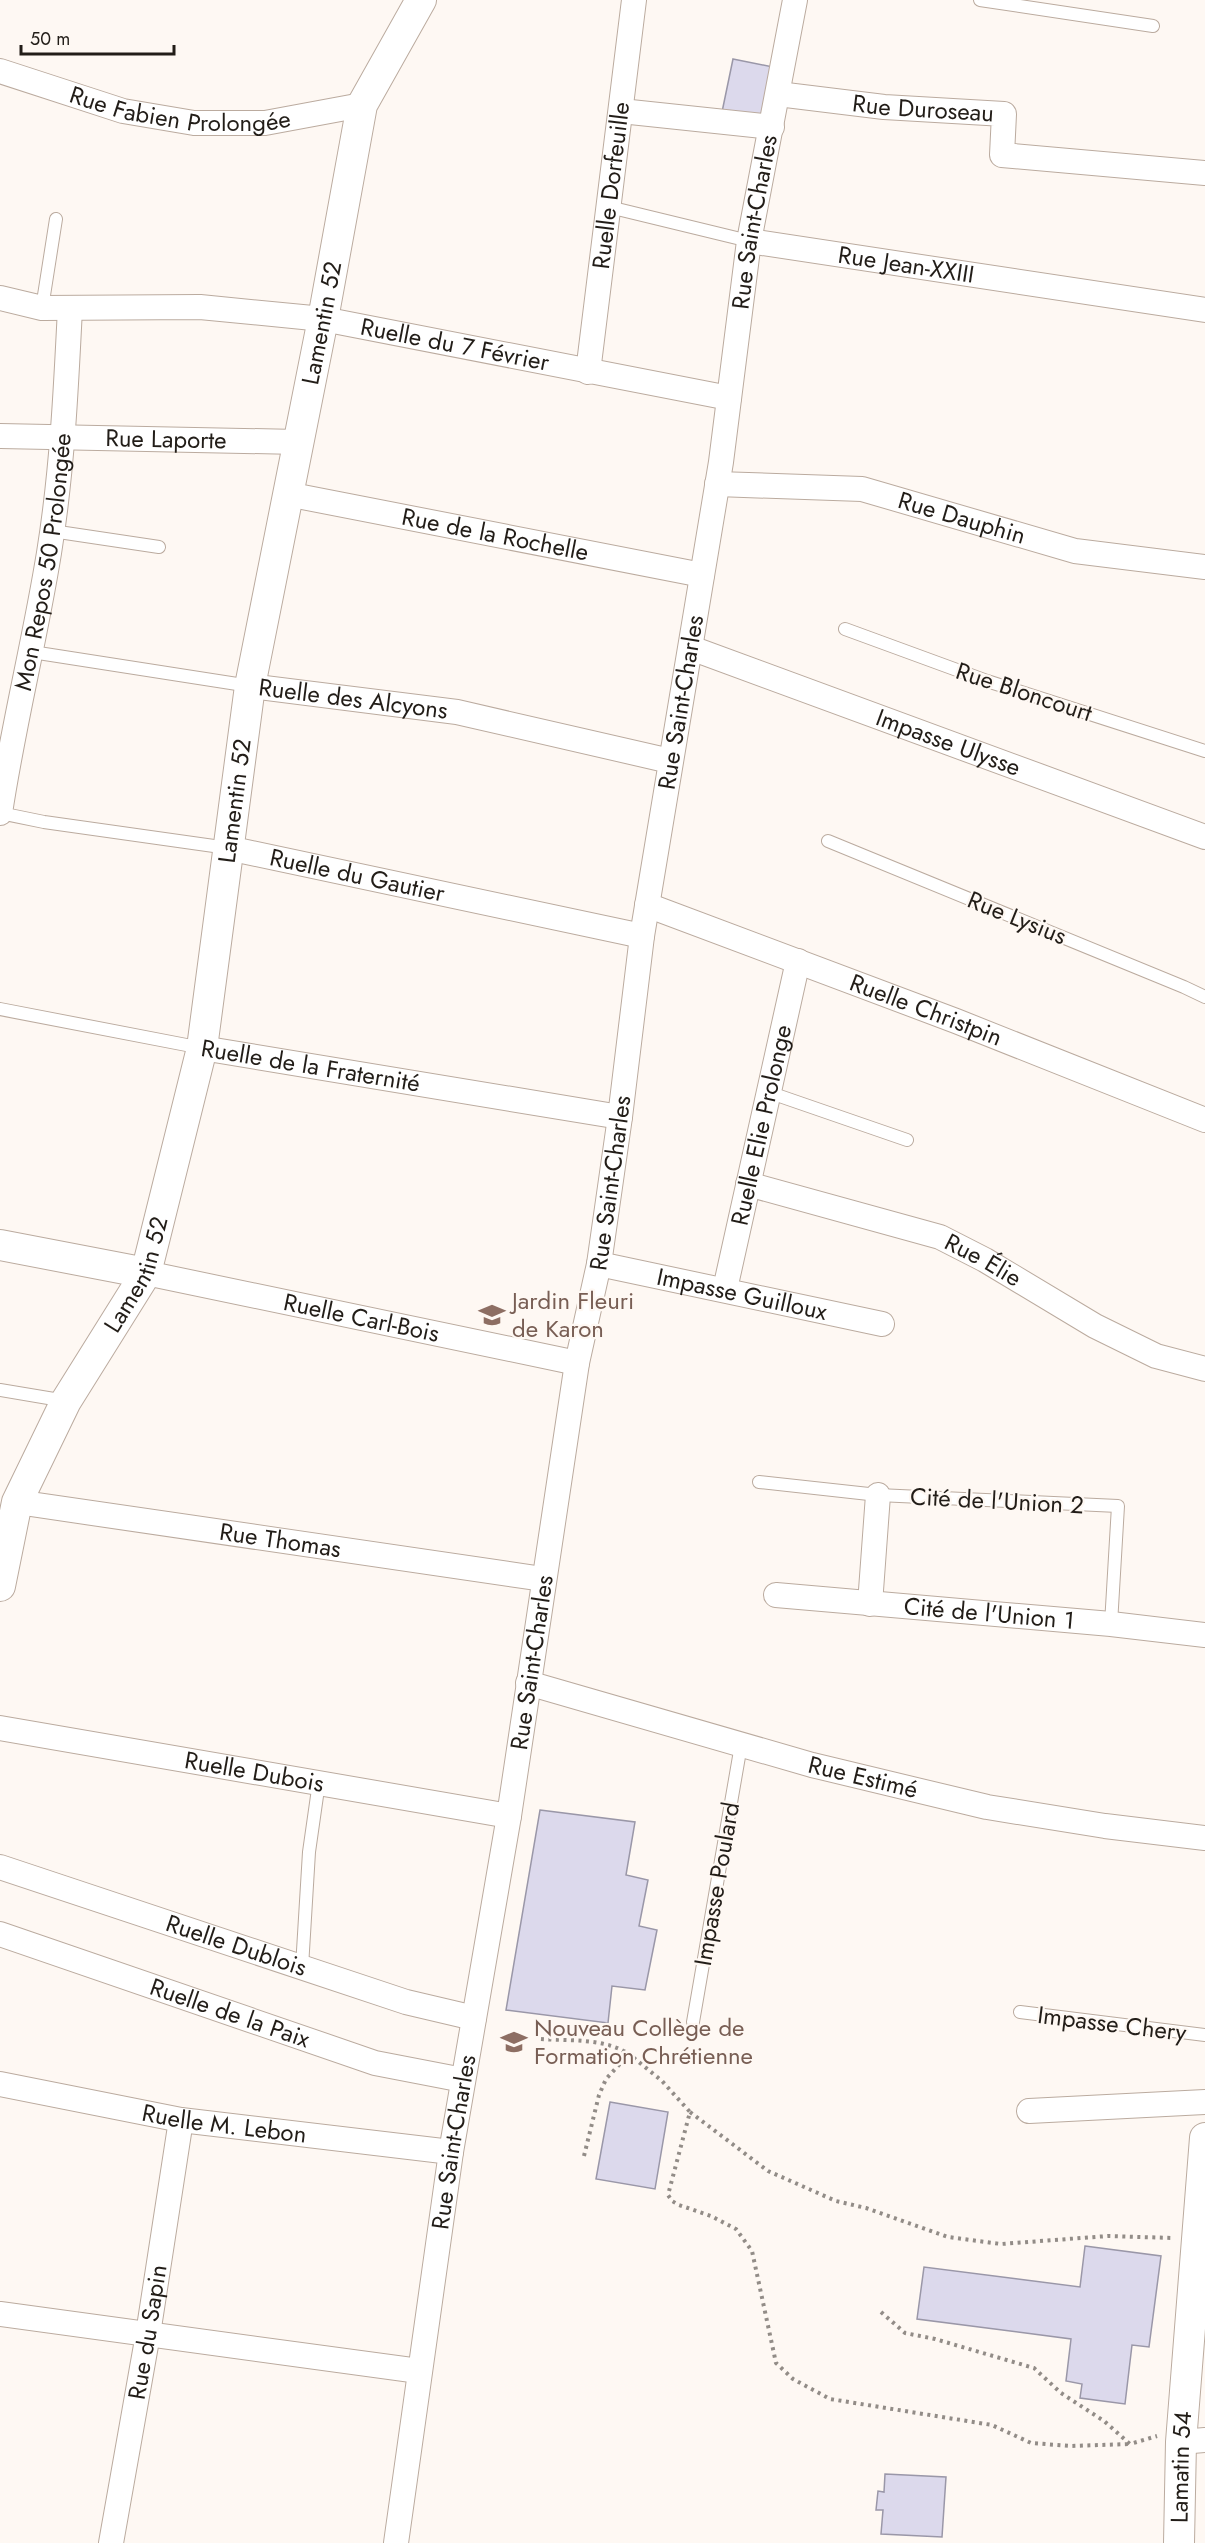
<svg xmlns="http://www.w3.org/2000/svg" width="1205" height="2543" viewBox="0 0 1205 2543" font-family="Jost,sans-serif">
<style>
.building{fill:#dcd9ec;stroke:#9a97a8;stroke-width:1.5}
.lines{fill:none;stroke-linecap:round;stroke-linejoin:round}
.service-casing{stroke:#bbab9f;stroke-width:14}
.minor-casing{stroke:#bbab9f;stroke-width:26}
.tertiary-casing{stroke:#bbab9f;stroke-width:32}
.path{stroke:#928c87;stroke-width:4;stroke-dasharray:3 4.5;stroke-linecap:butt}
.service{stroke:#fff;stroke-width:12}
.minor{stroke:#fff;stroke-width:24}
.tertiary{stroke:#fff;stroke-width:30}
.labels{text-anchor:middle;stroke-width:4.5;stroke-linejoin:round;paint-order:stroke}
.street-label{font-size:24px;fill:#221d18;stroke:#fef8f3}
.education-label{font-size:24px;fill:#785e54;stroke:#fef8f3;text-anchor:start}
</style>
<rect width="100%" height="100%" fill="#fef8f3"/>
<path class="building" d="M 733,59 L 778,68 L 767,121 L 722,112 Z
M 540,1810 L 635,1822 L 626,1875 L 648,1880 L 639,1926 L 657,1930 L 645,1990 L 612,1986 L 608,2023 L 506,2010 Z
M 610,2102 L 668,2112 L 655,2189 L 596,2179 Z
M 1085,2246 L 1161,2256 L 1149,2347 L 1132,2345 L 1125,2404 L 1080,2398 L 1082,2384 L 1066,2381 L 1071,2339 L 917,2319 L 924,2267 L 1080,2287 Z
M 885,2474 L 946,2477 L 942,2537 L 881,2534 L 883,2510 L 876,2510 L 878,2491 L 884,2492 Z"/>
<g class="lines">
<g class="service-casing">
<path id="service" d="M 980,0 L 1153,26
M 609,207 L 749,241
M 42,308 L 56,219
M 52,531 L 159,547
M 845,629 L 987,681 L 1205,751
M 32,652 L 250,686
M 0,813 L 44,822 L 228,848
M 828,841 L 1184,987 L 1205,997
M 0,1009 L 202,1048
M 768,1092 L 907,1140
M 0,1390 L 66,1401
M 759,1482 L 878,1495 L 1118,1506 L 1111,1624
M 302,1967 L 309,1852 L 319,1782
M 1020,2012 L 1205,2035
M 693,2022 L 741,1745"/>
</g>
<g class="minor-casing">
<g id="minor">
<path id="s1" d="M 0,71 L 123,111 L 194,123 L 265,123 L 362,105"/>
<path id="s2" d="M 778,94 L 884,107 L 1004,114 L 1002,155 L 1205,173"/>
<path d="M 621,111 L 772,127"/>
<path id="s3" d="M 749,241 L 1205,310"/>
<path id="s4" d="M 0,298 L 42,308 L 200,307 L 323,319 L 729,398"/>
<path id="s5" d="M 588,372 L 634,0"/>
<path id="s6" d="M 0,436 L 298,442"/>
<path id="s7" d="M 717,484 L 862,489 L 1075,551 L 1205,567"/>
<path id="s8" d="M 287,494 L 702,575"/>
<path id="s9" d="M 691,648 L 1205,837"/>
<path id="s10" d="M 250,686 L 457,712 L 670,761"/>
<path id="s11" d="M 0,813 C 13,726 35,640 49,553 C 62,472 66,390 70,308"/>
<path id="s12" d="M 228,848 L 642,936"/>
<path id="s13" d="M 647,905 L 956,1021 L 1205,1120"/>
<path id="s14" d="M 202,1048 L 620,1117"/>
<path id="s15" d="M 748,1184 L 940,1237 L 985,1260 L 1095,1326 L 1156,1356 L 1205,1369"/>
<path id="s16" d="M 599,1264 L 882,1324"/>
<path id="s17" d="M 146,1273 L 577,1363"/>
<path id="s18" d="M 725,1289 L 798,961"/>
<path id="s19" d="M 17,1502 L 543,1579"/>
<path id="s20" d="M 776,1595 L 1111,1624 L 1205,1635"/>
<path d="M 870,1604 L 878,1495"/>
<path id="s21" d="M 528,1683 L 812,1765 L 987,1807 L 1105,1826 L 1205,1838"/>
<path id="s22" d="M 0,1728 L 509,1816"/>
<path id="s23" d="M 0,1867 L 406,2002 L 474,2018"/>
<path id="s24" d="M 0,1934 L 375,2063 L 463,2080"/>
<path id="s25" d="M 0,2084 L 181,2120 L 451,2152"/>
<path d="M 1029,2111 L 1205,2102"/>
<path d="M 0,2314 L 419,2371"/>
<path d="M 1181,2442 L 1205,2440"/>
<path id="s26" d="M 111,2543 L 148,2334 L 181,2120"/>
<path id="s27" d="M 396,2543 L 451,2152 L 509,1816 L 577,1363 L 599,1264 L 620,1117 L 642,936 L 721,462 L 749,241 L 795,0"/>
</g>
</g>
<g class="tertiary-casing">
<g id="tertiary">
<path d="M 0,1245 L 146,1273"/>
<path id="s28" d="M 0,1586 L 17,1502 L 66,1401 L 146,1273 L 202,1048 L 250,686 L 323,319 L 362,105 L 421,0"/>
<path id="s29" d="M 1179,2543 L 1181,2442 L 1205,2138"/>
</g>
</g>
<path class="path" d="M 541,2039 C 570,2041 604,2038 629,2054
M 690,2112 L 768,2171 L 836,2201 L 866,2208 L 948,2237 L 1001,2244 L 1108,2236 L 1173,2238
M 584,2156 L 599,2095 L 606,2079 L 629,2054 L 662,2081 L 690,2112 L 668,2195 L 672,2201 L 679,2205 L 711,2216 L 736,2229 L 752,2251 L 776,2363 L 793,2379 L 830,2399 L 992,2425 L 1031,2443 L 1071,2446 L 1130,2444
M 881,2312 L 905,2333 L 935,2339 L 1034,2368 L 1061,2393 L 1104,2421 L 1130,2444 L 1157,2436"/>
<use href="#service" class="service"/>
<use href="#minor" class="minor"/>
<use href="#tertiary" class="tertiary"/>
</g>
<defs>
<g id="school-bare" transform="scale(2.07)"><path d="M0-5L7-2L0 1L-7-2ZM-4 1L0 2.5L4 1V4Q0 6-4 4Z" fill="#8d6e63" stroke="#fef8f3" stroke-width="2.5" paint-order="stroke"/></g>
</defs>
<g fill-rule="evenodd">
<use href="#school-bare" x="492" y="1315"/>
<use href="#school-bare" x="514" y="2042"/>
</g>
<g class="labels">
<g class="street-label">
<text dy="8" stroke="none"><textPath href="#s1" startOffset="186">Rue Fabien Prolongée</textPath></text>
<text dy="8" stroke="none"><textPath href="#s2" startOffset="146">Rue Duroseau</textPath></text>
<text dy="8" stroke="none"><textPath href="#s5" startOffset="188">Ruelle Dorfeuille</textPath></text>
<text dy="8" stroke="none"><textPath href="#s27" startOffset="2349">Rue Saint-Charles</textPath></text>
<text dy="8" stroke="none"><textPath href="#s3" startOffset="159">Rue Jean-XXIII</textPath></text>
<text dy="8" stroke="none"><textPath href="#s28" startOffset="1316">Lamentin 52</textPath></text>
<text dy="8" stroke="none"><textPath href="#s4" startOffset="459">Ruelle du 7 Février</textPath></text>
<text dy="8" stroke="none"><textPath href="#s6" startOffset="166">Rue Laporte</textPath></text>
<text dy="8" stroke="none"><textPath href="#s7" startOffset="249">Rue Dauphin</textPath></text>
<text dy="8" stroke="none"><textPath href="#s8" startOffset="212">Rue de la Rochelle</textPath></text>
<text dy="8" stroke="none"><textPath href="#s11" startOffset="255">Mon Repos 50 Prolongée</textPath></text>
<text transform="translate(1024 692) rotate(18)" y="8">Rue Bloncourt</text>
<text dy="8" stroke="none"><textPath href="#s10" startOffset="104">Ruelle des Alcyons</textPath></text>
<text dy="8" stroke="none"><textPath href="#s27" startOffset="1863">Rue Saint-Charles</textPath></text>
<text dy="8" stroke="none"><textPath href="#s9" startOffset="274">Impasse Ulysse</textPath></text>
<text dy="8" stroke="none"><textPath href="#s28" startOffset="830">Lamentin 52</textPath></text>
<text dy="8" stroke="none"><textPath href="#s12" startOffset="132">Ruelle du Gautier</textPath></text>
<text transform="translate(1017 918) rotate(22)" y="8">Rue Lysius</text>
<text dy="8" stroke="none"><textPath href="#s13" startOffset="298">Ruelle Christpin</textPath></text>
<text dy="8" stroke="none"><textPath href="#s14" startOffset="110">Ruelle de la Fraternité</textPath></text>
<text dy="8" stroke="none"><textPath href="#s18" startOffset="168">Ruelle Elie Prolonge</textPath></text>
<text dy="8" stroke="none"><textPath href="#s27" startOffset="1377">Rue Saint-Charles</textPath></text>
<text dy="8" stroke="none"><textPath href="#s15" startOffset="248">Rue Élie</textPath></text>
<text dy="8" stroke="none"><textPath href="#s28" startOffset="344">Lamentin 52</textPath></text>
<text dy="8" stroke="none"><textPath href="#s16" startOffset="146">Impasse Guilloux</textPath></text>
<text dy="8" stroke="none"><textPath href="#s17" startOffset="220">Ruelle Carl-Bois</textPath></text>
<text transform="translate(997 1501) rotate(3)" y="8">Cité de l'Union 2</text>
<text dy="8" stroke="none"><textPath href="#s19" startOffset="266">Rue Thomas</textPath></text>
<text dy="8" stroke="none"><textPath href="#s20" startOffset="214">Cité de l'Union 1</textPath></text>
<text dy="8" stroke="none"><textPath href="#s27" startOffset="891">Rue Saint-Charles</textPath></text>
<text dy="8" stroke="none"><textPath href="#s22" startOffset="258">Ruelle Dubois</textPath></text>
<text dy="8" stroke="none"><textPath href="#s21" startOffset="348">Rue Estimé</textPath></text>
<text transform="translate(717 1884) rotate(-80)" y="8">Impasse Poulard</text>
<text dy="8" stroke="none"><textPath href="#s23" startOffset="249">Ruelle Dublois</textPath></text>
<text dy="8" stroke="none"><textPath href="#s24" startOffset="243">Ruelle de la Paix</textPath></text>
<text transform="translate(1112 2024) rotate(7)" y="8">Impasse Chery</text>
<text dy="8" stroke="none"><textPath href="#s25" startOffset="228">Ruelle M. Lebon</textPath></text>
<text dy="8" stroke="none"><textPath href="#s27" startOffset="405">Rue Saint-Charles</textPath></text>
<text dy="8" stroke="none"><textPath href="#s26" startOffset="214">Rue du Sapin</textPath></text>
<text dy="8" stroke="none"><textPath href="#s29" startOffset="76">Lamatin 54</textPath></text>
</g>
<g class="education-label">
<text x="512" y="1309">Jardin Fleuri<tspan x="512" dy="28">de Karon</tspan></text>
<text x="534" y="2036">Nouveau Collège de<tspan x="534" dy="28">Formation Chrétienne</tspan></text>
</g>
</g>
<path d="M21 45v9h153v-9" fill="none" stroke="#221d18" stroke-width="3"/>
<text x="30" y="45" font-size="18" fill="#221d18" stroke="#fef8f3" stroke-width="4.5" paint-order="stroke">50 m</text>
</svg>
